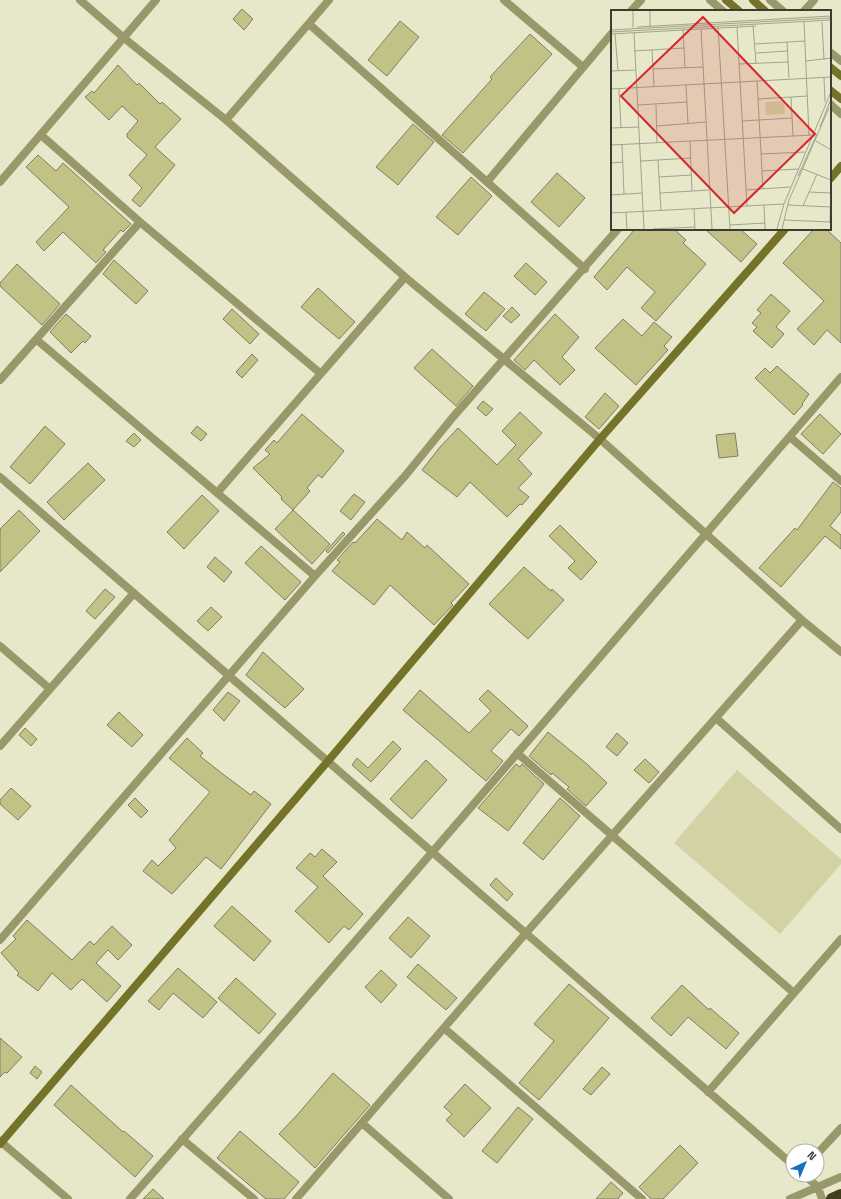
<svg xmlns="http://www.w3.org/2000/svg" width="841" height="1199" viewBox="0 0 841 1199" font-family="'Space Grotesk',sans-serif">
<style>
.green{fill:#d3d2a5}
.building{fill:#c2c186;stroke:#7e7e65}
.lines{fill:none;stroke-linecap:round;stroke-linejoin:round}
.street{stroke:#98986b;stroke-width:8}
.secondary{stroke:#75722a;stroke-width:8}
.highway{stroke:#413f1b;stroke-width:12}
.inset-road{fill:none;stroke:#a3a38d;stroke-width:1}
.view{fill:#d62828;fill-opacity:0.15;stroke:#d62828;stroke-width:2}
.inset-edge{fill:none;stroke:#3c3c31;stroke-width:2}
</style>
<rect width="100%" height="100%" fill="#e7e7ca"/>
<path class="green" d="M 737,770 L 841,859 L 841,864 L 780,934 L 674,843 Z"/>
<path class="building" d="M 242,9 L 253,19 L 244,30 L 233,19 Z
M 400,21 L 419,37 L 387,76 L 368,60 Z
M 530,34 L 552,54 L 463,153 L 442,135 L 492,79 L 490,77 Z
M 118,65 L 137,85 L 139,83 L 160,104 L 162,102 L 181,119 L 155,147 L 175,165 L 140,207 L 132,200 L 142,188 L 129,175 L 147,155 L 127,137 L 127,134 L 138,121 L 122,106 L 109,120 L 85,97 L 92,91 L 94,93 Z
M 413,124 L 434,142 L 398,185 L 376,167 Z
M 38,155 L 56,171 L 63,163 L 131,224 L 123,232 L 121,230 L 103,250 L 106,252 L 96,263 L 63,232 L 44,251 L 36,242 L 69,207 L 26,167 Z
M 557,173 L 585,198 L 559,227 L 531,202 Z
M 471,177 L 492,196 L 458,235 L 436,217 Z
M 635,229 L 674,229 L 686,240 L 683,243 L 706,264 L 656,321 L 641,308 L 655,292 L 627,267 L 607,290 L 594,277 Z
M 705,229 L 740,229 L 757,244 L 741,262 Z
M 814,229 L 826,229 L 841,243 L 841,343 L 827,330 L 814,345 L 797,329 L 824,301 L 783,263 Z
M 114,260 L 148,291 L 136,304 L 103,274 Z
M 526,263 L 547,282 L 535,295 L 514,276 Z
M 17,264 L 60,304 L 42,325 L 0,286 L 0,283 Z
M 318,288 L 355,322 L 339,339 L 301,307 Z
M 484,292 L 505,309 L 486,331 L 465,314 Z
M 771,294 L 790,311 L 776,327 L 784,334 L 772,348 L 753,331 L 757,327 L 752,323 L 761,313 L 757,310 Z
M 512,307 L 520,315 L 511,323 L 503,316 Z
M 232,309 L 259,334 L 250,344 L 223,319 Z
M 66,314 L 91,336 L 85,343 L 83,341 L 71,353 L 50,332 Z
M 555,314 L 579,337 L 562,357 L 575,370 L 560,385 L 534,360 L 525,370 L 514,360 Z
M 623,319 L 642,336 L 654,322 L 672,337 L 664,346 L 668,350 L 636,385 L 595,348 Z
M 432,349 L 473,386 L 456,406 L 414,368 Z
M 252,354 L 258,360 L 242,378 L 236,372 Z
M 777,366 L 809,394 L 802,404 L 803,405 L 794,415 L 755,378 L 765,368 L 770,373 Z
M 605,393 L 619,406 L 599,429 L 585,417 Z
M 483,401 L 493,409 L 486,416 L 477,408 Z
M 520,412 L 542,433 L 518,459 L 532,474 L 518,488 L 529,497 L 522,505 L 520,504 L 507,517 L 470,482 L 457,497 L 422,470 L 440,447 L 458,428 L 497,465 L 516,445 L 502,431 Z
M 302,414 L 344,451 L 322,478 L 318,475 L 307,488 L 310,491 L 293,510 L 281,499 L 282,497 L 253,468 L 270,454 L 265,450 L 274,440 L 277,443 Z
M 820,414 L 841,434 L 823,454 L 801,434 Z
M 45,426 L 65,444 L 30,484 L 10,467 Z
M 197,426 L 207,434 L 201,441 L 191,433 Z
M 134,433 L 141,440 L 134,447 L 126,441 Z
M 735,433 L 738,456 L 719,458 L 716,435 Z
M 88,463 L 105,480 L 64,520 L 47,502 Z
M 833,482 L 841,488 L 841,512 L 830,526 L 841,535 L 841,549 L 825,536 L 781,587 L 759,568 L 795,528 L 797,530 Z
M 354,494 L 365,502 L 351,520 L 340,511 Z
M 202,495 L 219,511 L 184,549 L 167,532 Z
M 19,510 L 40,531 L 0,572 L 0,529 Z
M 293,510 L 330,544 L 312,564 L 275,529 Z
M 377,519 L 402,540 L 407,532 L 425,548 L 427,545 L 469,584 L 451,603 L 453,605 L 434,625 L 390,585 L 374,605 L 332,571 L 340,562 L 337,560 L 353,542 L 355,543 Z
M 560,525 L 597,562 L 581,580 L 568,568 L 575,561 L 549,536 Z
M 343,532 L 345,534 L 328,553 L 326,551 Z
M 261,546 L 301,582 L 285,600 L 245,563 Z
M 215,557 L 232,572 L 224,582 L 207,567 Z
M 524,567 L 551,591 L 552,589 L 564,600 L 528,639 L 489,604 Z
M 105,589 L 115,597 L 95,619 L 86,611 Z
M 211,607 L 222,617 L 208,631 L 197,621 Z
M 263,652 L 304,689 L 285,708 L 246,675 Z
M 420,690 L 469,733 L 491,711 L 479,699 L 488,690 L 528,726 L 519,736 L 511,729 L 491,751 L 503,761 L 486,781 L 403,710 Z
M 228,692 L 240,701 L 224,721 L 213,710 Z
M 119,712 L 143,735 L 132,747 L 107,725 Z
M 25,728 L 37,739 L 31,746 L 19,735 Z
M 548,732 L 588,765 L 607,783 L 586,806 L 567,789 L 569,787 L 552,773 L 551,775 L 529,756 Z
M 617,733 L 628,743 L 617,756 L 606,747 Z
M 187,738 L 203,753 L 200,756 L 224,775 L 251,795 L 254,791 L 271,804 L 221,869 L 206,857 L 172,894 L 143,871 L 152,860 L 158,866 L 176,848 L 169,840 L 210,792 L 169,758 Z
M 393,741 L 401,749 L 371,782 L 352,765 L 357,758 L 368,768 Z
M 645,759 L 659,772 L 649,783 L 634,770 Z
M 426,760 L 447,780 L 412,819 L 390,799 Z
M 516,764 L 520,767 L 522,764 L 544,784 L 508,831 L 478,808 Z
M 11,788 L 31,806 L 18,820 L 0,804 L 0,800 Z
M 135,798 L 148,811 L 141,818 L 128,805 Z
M 560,798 L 580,816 L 543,860 L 523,843 Z
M 322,849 L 337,862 L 323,876 L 363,914 L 349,930 L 344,926 L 329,943 L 295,911 L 318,887 L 296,868 L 310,853 L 315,857 Z
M 496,878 L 513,894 L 507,901 L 490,885 Z
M 232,906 L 271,941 L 254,961 L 214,926 Z
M 408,917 L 430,936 L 411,958 L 389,938 Z
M 27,920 L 72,960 L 90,941 L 94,945 L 112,926 L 132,945 L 118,960 L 108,950 L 96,963 L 121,986 L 107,1002 L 82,979 L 71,990 L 52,973 L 38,991 L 17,975 L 19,973 L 1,953 L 16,939 L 13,936 Z
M 418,964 L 457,998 L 446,1010 L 407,977 Z
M 178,968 L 217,1002 L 203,1018 L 173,993 L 159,1010 L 148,1001 Z
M 381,970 L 397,985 L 381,1003 L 365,987 Z
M 236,978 L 276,1014 L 259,1034 L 218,998 Z
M 569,984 L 609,1018 L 539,1100 L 519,1083 L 554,1041 L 534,1024 Z
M 682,985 L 709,1010 L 710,1008 L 739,1033 L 726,1049 L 688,1017 L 671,1036 L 651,1018 Z
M 0,1038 L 22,1057 L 7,1073 L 5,1072 L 0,1077 Z
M 35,1066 L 42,1072 L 37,1079 L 30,1073 Z
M 602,1067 L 610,1074 L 591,1095 L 583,1089 Z
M 333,1073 L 370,1105 L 315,1168 L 279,1134 L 298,1114 Z
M 465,1084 L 491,1108 L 464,1137 L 446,1120 L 452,1114 L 444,1107 Z
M 71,1085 L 123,1132 L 124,1131 L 153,1156 L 135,1177 L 54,1105 Z
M 518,1107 L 533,1119 L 497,1163 L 482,1151 Z
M 240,1131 L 299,1182 L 284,1199 L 266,1199 L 217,1158 Z
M 680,1145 L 698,1163 L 663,1199 L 651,1199 L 639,1187 Z
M 611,1182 L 623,1193 L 618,1199 L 596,1199 Z
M 153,1189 L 164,1199 L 143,1199 Z"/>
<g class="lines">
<path class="street" d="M 80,0 L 124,38 L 226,120 L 405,277 L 600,439 L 802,620 L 841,652
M 504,0 L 583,67
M 710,0 L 723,11
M 770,0 L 783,11
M 631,11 L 641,0
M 804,11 L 814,0
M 309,24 L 585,269
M 830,52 L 841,61
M 830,104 L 841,114
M 226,120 L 329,0
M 41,135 L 140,222 L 320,373
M 0,182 L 156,0
M 487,182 L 612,33
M 37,340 L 315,576
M 0,380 L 140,222
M 790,437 L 841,481
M 0,477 L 793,1165
M 217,493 L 405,277
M 0,646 L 50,689
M 716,718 L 841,829
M 0,746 L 134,593
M 517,753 L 794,993
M 0,940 L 315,576 L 405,476 L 453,417 L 618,229
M 444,1028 L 642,1199
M 708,1092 L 841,939
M 362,1123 L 449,1199
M 182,1139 L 254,1199
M 0,1141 L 68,1199
M 817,1154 L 841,1128
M 804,1175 L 818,1187 L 822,1199
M 130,1199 C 370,928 604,651 841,377
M 296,1199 L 526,933 L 802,620
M 790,1199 L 841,1177"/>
<path class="secondary" d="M 726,0 L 739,11
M 753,0 L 765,11
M 830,67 L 841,76
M 830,90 L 841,99
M 830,179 L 841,166
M 0,1144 L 328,761 L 600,439 L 785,229"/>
<path class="highway" d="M 832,1199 L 841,1195"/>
</g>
<g transform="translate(611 10)">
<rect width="220" height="220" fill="#e7e7ca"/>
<path d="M 173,91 L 174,104 L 155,105 L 154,92 Z" fill="#d3d2a5"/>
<path class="inset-road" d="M 22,1 L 22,18M 39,1 L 39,17M 193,12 L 198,125M 211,12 L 213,50M 142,16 L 145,53M 26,17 L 220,6M 107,17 L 119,219M 126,17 L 136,196M 72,19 L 74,58M 90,19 L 101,219M 0,20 L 220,8M 0,22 L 220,10M 23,23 L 33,219M 0,24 L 145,16M 4,24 L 7,61M 176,32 L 178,68M 144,34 L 194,31M 41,40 L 43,76M 23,41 L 73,38M 145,43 L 177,41M 195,51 L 220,48M 128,54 L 177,52M 42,59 L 92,57M 0,61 L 24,60M 213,67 L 214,92M 146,71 L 152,179M 75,75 L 77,114M 0,79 L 220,67M 8,79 L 10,118M 180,87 L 182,126M 147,89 L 197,86M 27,95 L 76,92M 45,95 L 46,133M 131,111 L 181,108M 46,116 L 95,112M 209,117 L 220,89M 0,118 L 28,117M 79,131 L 81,181M 205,131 L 220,140M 0,135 L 202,125M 11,135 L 13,184M 150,144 L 194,142M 47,150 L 50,201M 30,151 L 80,148M 0,153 L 12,152M 192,159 L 220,170M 151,161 L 187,159M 187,166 L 206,124M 48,167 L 80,165M 135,180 L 179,177M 198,182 L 220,183M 49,183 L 98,180M 0,185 L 31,183M 153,195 L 154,219M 177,195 L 220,197M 192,196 L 206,164M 83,199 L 84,219M 15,202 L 16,219M 0,203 L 173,194M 173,210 L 220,212M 219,212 L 220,177M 119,215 L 154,213M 42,219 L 84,217M 166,219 L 173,194 L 220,82M 171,219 L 178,190 L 218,98"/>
<path class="view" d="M 92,7 L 204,124 L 123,203 L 10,86 Z"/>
<rect width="220" height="220" class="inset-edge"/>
</g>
<g transform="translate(805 1163) rotate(44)"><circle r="19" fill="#ffffff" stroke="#b1b1ad"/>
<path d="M0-3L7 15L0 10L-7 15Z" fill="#1a70be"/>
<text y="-6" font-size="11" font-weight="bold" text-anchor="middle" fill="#3c3c31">N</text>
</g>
</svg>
